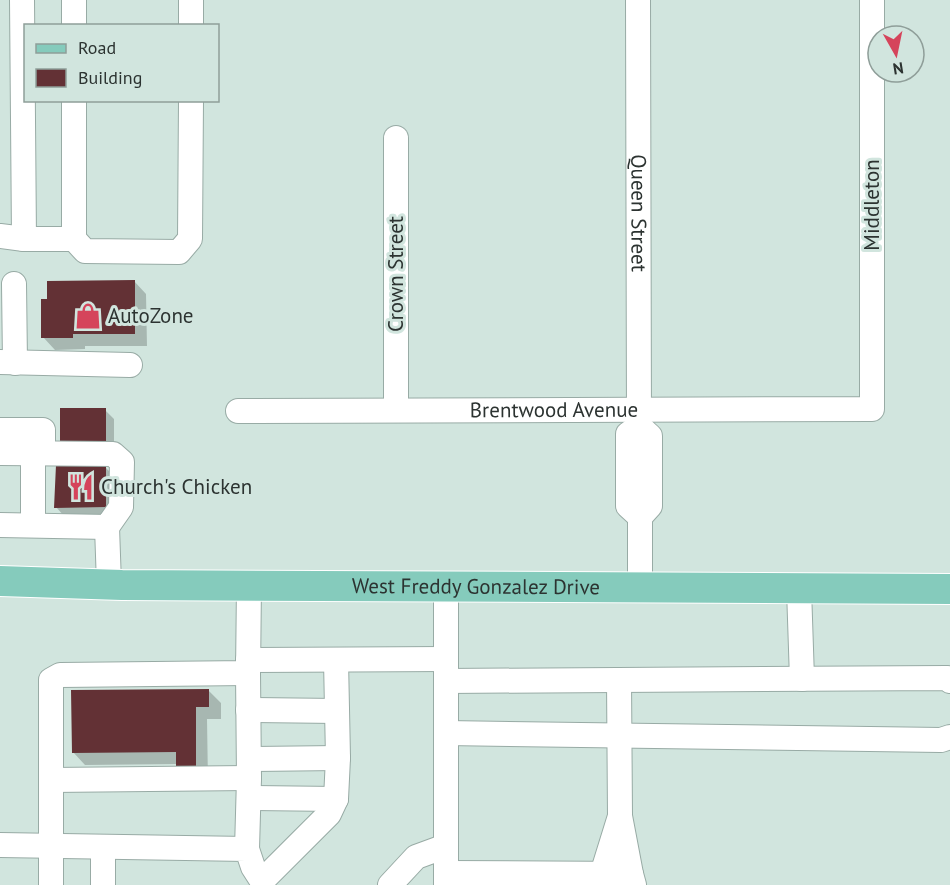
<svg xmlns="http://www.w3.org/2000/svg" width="950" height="885" viewBox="0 0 950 885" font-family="'PT Sans',sans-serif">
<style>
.shadow{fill:#0003}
.building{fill:#633135}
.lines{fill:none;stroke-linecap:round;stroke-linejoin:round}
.minor-casing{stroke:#98aba5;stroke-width:26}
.major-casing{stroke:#fff;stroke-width:32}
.minor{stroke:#fff;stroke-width:24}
.major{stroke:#85cbbc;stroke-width:30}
.labels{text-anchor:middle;stroke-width:6;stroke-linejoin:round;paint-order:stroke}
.street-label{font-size:21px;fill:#2c3331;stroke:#d1e5de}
.poi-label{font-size:21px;fill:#2c3331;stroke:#d1e5de;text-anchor:start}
</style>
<rect width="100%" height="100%" fill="#d1e5de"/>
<path class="shadow" d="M 134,281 L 146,294 L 147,346 L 85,346 L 85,349 L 55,350 L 43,337 Z
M 105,410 L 114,419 L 114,455 L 71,455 Z
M 106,468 L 115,477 L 115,516 L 65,517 L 56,507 Z
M 208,690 L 221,703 L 221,719 L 207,719 L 208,783 L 178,764 L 85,765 L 73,752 Z"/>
<path class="building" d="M 135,280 L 135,334 L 73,334 L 73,338 L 41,338 L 41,299 L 47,299 L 47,281 Z
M 60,408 L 106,408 L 106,446 L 60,446 Z
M 56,465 L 106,466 L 106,507 L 54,508 Z
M 209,689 L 209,707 L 196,707 L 196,771 L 176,772 L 176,752 L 72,753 L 71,690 Z"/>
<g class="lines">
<g class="minor-casing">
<g id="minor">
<path d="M 74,0 L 74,26"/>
<path id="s1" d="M 638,0 L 639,426 L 650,436 L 650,506 L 640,517 L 640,587"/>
<path d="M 191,26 L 191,0"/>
<path d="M 74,100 L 74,239"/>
<path d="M 396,138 L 396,410"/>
<path d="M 0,236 L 24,239 L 22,0"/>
<path d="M 24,239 L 74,239 L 85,251 L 179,252 L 190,239 L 191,100"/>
<path d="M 14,284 L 15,363"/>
<path d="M 0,362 L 130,365"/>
<path id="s2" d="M 238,411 L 872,409 L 872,0"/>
<path d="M 639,426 L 628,434 L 628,506 L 640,517"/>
<path d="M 0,430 L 43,430 L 43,453"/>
<path d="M 0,453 L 113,454 L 122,462 L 121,507 L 107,527 L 0,525"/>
<path d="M 33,525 L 33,453"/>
<path d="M 107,527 L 109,584"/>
<path d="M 799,589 L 802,679"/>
<path d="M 248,660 L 446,659"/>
<path d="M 619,680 L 620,816"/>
<path d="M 446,681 L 948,678 L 950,681"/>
<path d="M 248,710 L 337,711"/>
<path d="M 446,733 L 941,740 L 950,737"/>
<path d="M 249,759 L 338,758"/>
<path d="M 51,780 L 249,778"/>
<path d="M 249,798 L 336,799"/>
<path d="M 0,845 L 247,849 L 253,867 L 262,881 L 329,814 L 336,799 L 338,758 L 336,660"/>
<path d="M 247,849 L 249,778 L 248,673"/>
<path d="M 446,873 L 631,874 L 634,885"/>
<path d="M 602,874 L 620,816 L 631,874"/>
<path d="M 51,885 L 51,680 L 60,675 L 248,673 L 249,585"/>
<path d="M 103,885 L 103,847"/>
<path d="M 390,885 L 416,857 L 446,846"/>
<path d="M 446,885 L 446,586"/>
</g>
</g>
<g class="major-casing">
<g id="major">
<path id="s3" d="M 0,581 L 122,585 L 950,589"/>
</g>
</g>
<use href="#minor" class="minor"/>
<use href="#major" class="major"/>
</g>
<defs>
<g id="shop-bare" transform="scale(2.07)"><path d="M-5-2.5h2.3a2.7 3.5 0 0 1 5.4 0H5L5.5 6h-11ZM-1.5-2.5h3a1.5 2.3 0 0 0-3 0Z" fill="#d5445b" stroke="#d1e5de" stroke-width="2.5" paint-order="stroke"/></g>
<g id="restaurant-bare" transform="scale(2.07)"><path d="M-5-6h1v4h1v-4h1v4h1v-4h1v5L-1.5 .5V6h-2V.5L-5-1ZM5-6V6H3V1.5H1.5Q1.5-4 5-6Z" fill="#d5445b" stroke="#d1e5de" stroke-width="2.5" paint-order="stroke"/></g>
</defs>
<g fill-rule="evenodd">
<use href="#shop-bare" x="88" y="316"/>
<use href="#restaurant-bare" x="81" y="487"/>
</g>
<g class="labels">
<g class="street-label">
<text transform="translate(872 205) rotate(-90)" y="7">Middleton</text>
<text dy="7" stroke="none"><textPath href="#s1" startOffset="213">Queen Street</textPath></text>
<text transform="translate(396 274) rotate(-90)" y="7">Crown Street</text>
<text dy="7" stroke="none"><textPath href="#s2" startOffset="316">Brentwood Avenue</textPath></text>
<text dy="7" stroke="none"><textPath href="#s3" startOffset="476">West Freddy Gonzalez Drive</textPath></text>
</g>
<g class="poi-label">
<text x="108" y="323">AutoZone</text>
<text x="101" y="494">Church's Chicken</text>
</g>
</g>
<rect x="24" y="24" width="195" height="78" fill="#d1e5de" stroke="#8f9e99" stroke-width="1.5"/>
<rect x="36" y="44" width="30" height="9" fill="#85cbbc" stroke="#8f9e99" stroke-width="1.5"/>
<text x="78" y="54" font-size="18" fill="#2c3331">Road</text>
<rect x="36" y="69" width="30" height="18" fill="#633135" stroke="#8f9e99" stroke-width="1.5"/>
<text x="78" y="84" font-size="18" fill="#2c3331">Building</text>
<g transform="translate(896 54) rotate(171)"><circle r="28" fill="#d1e5de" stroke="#8f9e99" stroke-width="1.5"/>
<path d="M0-4.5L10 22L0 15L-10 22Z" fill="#d5445b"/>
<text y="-9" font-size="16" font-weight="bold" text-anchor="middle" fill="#2c3331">N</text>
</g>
</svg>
